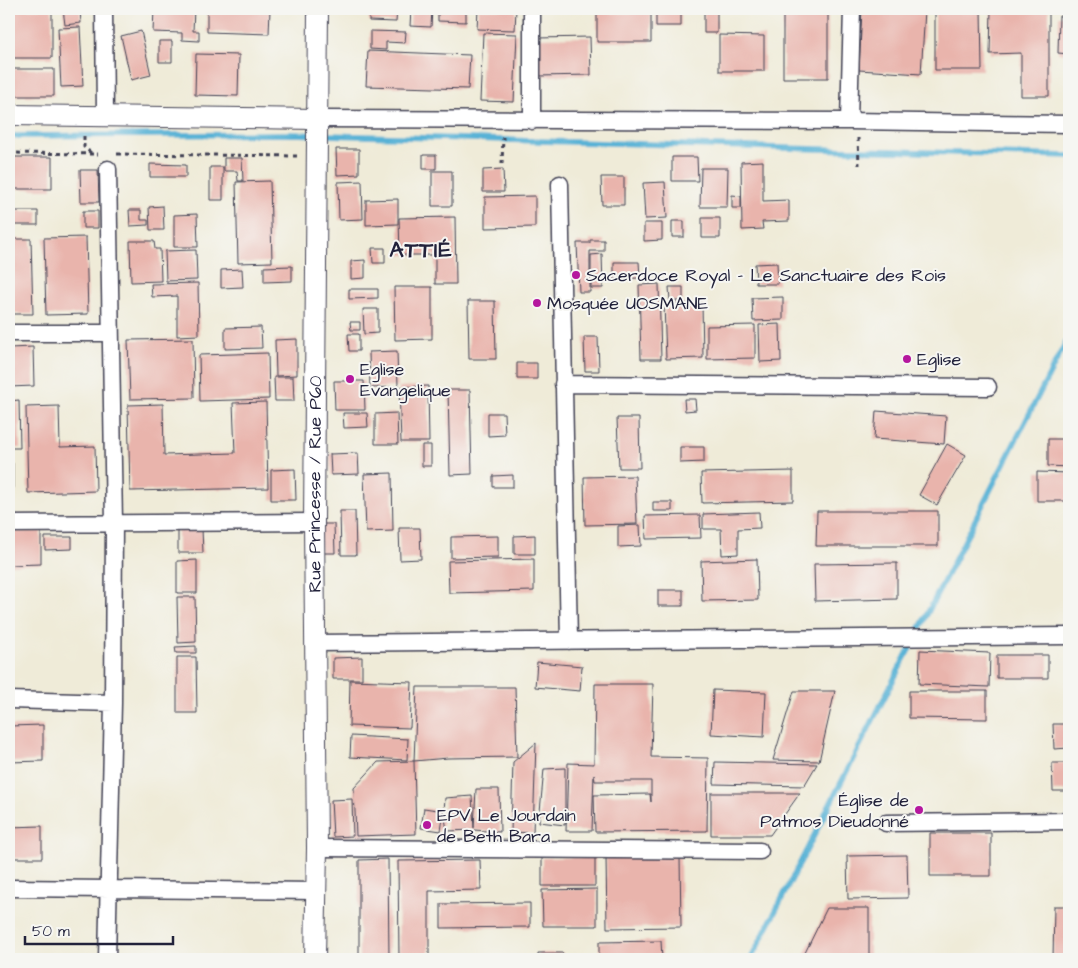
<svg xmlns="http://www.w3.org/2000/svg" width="1078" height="968" viewBox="0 0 1078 968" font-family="'Architects Daughter',sans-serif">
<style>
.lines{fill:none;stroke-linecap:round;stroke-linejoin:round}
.stream{stroke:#58b2d6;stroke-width:5.5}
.building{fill:#e9b4ac}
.minor-casing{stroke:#414053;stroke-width:19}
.tertiary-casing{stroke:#414053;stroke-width:22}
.path{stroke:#414053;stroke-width:3;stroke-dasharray:4 4;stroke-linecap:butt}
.minor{stroke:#fff;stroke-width:16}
.tertiary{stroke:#fff;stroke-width:20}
.poi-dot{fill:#b5179e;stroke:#f6f6f2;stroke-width:2}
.labels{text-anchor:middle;stroke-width:4;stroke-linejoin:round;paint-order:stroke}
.poi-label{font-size:18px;fill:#22223b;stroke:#f6f6f2;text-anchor:start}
.street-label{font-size:18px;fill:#22223b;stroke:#f6f6f2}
.district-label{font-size:22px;font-weight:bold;letter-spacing:1px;fill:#22223b;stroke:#f6f6f2}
</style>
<rect width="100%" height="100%" fill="#f6f6f2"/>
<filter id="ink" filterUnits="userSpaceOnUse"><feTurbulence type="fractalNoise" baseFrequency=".02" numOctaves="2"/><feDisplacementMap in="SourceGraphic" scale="10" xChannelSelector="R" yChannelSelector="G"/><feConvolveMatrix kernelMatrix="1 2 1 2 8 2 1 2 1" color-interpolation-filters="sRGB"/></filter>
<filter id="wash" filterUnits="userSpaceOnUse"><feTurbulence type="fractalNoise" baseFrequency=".0096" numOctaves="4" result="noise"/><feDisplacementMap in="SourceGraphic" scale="20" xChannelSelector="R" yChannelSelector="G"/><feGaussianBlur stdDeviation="1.12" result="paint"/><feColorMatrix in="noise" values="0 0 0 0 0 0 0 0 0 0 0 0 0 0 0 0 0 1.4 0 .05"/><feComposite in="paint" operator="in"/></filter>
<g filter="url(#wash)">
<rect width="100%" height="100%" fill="#efebd8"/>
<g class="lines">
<path class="stream" d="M 9,136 L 291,134 L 1069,156
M 751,959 L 1069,336"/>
</g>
<g id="blocks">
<path class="building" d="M 9,9 L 52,9 L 52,58 L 9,58 Z
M 63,9 L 80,9 L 81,23 L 65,25 Z
M 154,9 L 194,9 L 193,31 L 199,31 L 199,41 L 182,40 L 182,33 L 153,32 Z
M 207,9 L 270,9 L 269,34 L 207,32 Z
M 369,9 L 397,9 L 396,22 L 369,21 Z
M 411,9 L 432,9 L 431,27 L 410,26 Z
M 438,9 L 466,9 L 466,22 L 438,21 Z
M 478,9 L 516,9 L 515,30 L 477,29 Z
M 656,9 L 681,9 L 681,26 L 656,26 Z
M 704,9 L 717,9 L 717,33 L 704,33 Z
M 862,9 L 925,10 L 921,74 L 859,70 Z
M 935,9 L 981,9 L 982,70 L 935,70 Z
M 991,9 L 1049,10 L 1049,96 L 1021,96 L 1021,53 L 990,54 Z
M 783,10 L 828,10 L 828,78 L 783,78 Z
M 597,13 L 651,13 L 651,42 L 597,42 Z
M 1059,16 L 1069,16 L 1069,54 L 1058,53 Z
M 80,27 L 83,86 L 61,87 L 58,28 Z
M 141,31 L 151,75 L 131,80 L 121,36 Z
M 370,31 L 406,32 L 405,43 L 386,42 L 386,50 L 370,49 Z
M 483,33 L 517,34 L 514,102 L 480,101 Z
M 719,35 L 764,36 L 764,71 L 719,71 Z
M 590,37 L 591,75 L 538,76 L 537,38 Z
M 159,41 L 172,41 L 172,62 L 159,62 Z
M 368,51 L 470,55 L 468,89 L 366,86 Z
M 196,54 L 239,55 L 238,96 L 195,95 Z
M 9,69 L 54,69 L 54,96 L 9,96 Z
M 336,149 L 359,149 L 359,174 L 337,175 Z
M 423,155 L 436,155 L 436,169 L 423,169 Z
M 9,157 L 52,157 L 52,189 L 9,189 Z
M 672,157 L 697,157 L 698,181 L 672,181 Z
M 224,158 L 242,158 L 243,181 L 238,181 L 237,171 L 224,171 Z
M 763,161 L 763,201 L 789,200 L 789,221 L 762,222 L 763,229 L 742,230 L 741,162 Z
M 150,164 L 186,165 L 186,177 L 150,177 Z
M 210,167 L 223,167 L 223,200 L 210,200 Z
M 701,168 L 728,168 L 727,207 L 700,207 Z
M 503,169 L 504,192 L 483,192 L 483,170 Z
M 80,170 L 98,170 L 99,202 L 81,202 Z
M 432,171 L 452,171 L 452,206 L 432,206 Z
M 601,177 L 624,177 L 624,205 L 602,205 Z
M 270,181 L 272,262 L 238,263 L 236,182 Z
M 362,181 L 363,219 L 339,220 L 338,182 Z
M 665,182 L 667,218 L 645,219 L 643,183 Z
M 732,195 L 741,196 L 741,208 L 732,208 Z
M 535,196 L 535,227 L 485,228 L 485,197 Z
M 398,199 L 398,224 L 366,225 L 366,200 Z
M 163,206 L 164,230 L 150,230 L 149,207 Z
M 129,210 L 141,210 L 141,220 L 148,220 L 148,225 L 130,226 Z
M 9,211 L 38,211 L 38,225 L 9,225 Z
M 83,211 L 98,211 L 98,228 L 83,228 Z
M 197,214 L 198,247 L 174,247 L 174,215 Z
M 455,217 L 456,284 L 435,284 L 435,255 L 400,255 L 399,218 Z
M 702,218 L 720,218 L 720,238 L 702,238 Z
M 672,221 L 684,221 L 684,237 L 672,237 Z
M 644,223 L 662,223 L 662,240 L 644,241 Z
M 86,237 L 88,314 L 46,315 L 44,238 Z
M 9,239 L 31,239 L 33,314 L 9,314 Z
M 590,240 L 604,240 L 604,251 L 590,251 L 590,292 L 579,292 L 577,243 L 590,243 Z
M 130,241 L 154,241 L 155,249 L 160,249 L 161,281 L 131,282 Z
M 372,248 L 385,248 L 385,263 L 373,263 Z
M 196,250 L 197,280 L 166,281 L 165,251 Z
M 602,254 L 603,288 L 591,288 L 591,255 Z
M 365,260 L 365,278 L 351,279 L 351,261 Z
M 614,262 L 639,262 L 640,278 L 614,279 Z
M 777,263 L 778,284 L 756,284 L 755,264 Z
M 292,266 L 292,281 L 264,282 L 264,267 Z
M 242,269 L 243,287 L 221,288 L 221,270 Z
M 198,283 L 199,335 L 177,336 L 177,296 L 152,297 L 151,284 Z
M 659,284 L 661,359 L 641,359 L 639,285 Z
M 394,287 L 432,287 L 432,339 L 395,340 Z
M 669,287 L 683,287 L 683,301 L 670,301 Z
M 349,289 L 378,289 L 378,298 L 349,299 Z
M 783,297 L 783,320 L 753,321 L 752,298 Z
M 468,301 L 495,301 L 496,359 L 469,359 Z
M 702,303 L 703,358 L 666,359 L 664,304 Z
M 363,309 L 378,309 L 378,333 L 364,334 Z
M 350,322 L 360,322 L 360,330 L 351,330 Z
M 780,324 L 781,361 L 760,362 L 759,325 Z
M 755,325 L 755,358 L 707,359 L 707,326 Z
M 261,327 L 262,348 L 225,349 L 225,328 Z
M 348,334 L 359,334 L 359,351 L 349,351 Z
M 584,337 L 598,337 L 599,371 L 585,371 Z
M 193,339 L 194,398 L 130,399 L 128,340 Z
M 297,339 L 297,375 L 276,376 L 275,340 Z
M 33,347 L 34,386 L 9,387 L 9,348 Z
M 397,351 L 398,387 L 370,388 L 369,352 Z
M 268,353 L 269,399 L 200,401 L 199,355 Z
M 517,363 L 537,363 L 537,379 L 517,379 Z
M 274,377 L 293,377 L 294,401 L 275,401 Z
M 334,381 L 364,381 L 365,410 L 335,410 Z
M 428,386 L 429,442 L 401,442 L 399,387 Z
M 448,390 L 470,390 L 472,474 L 450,475 Z
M 684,399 L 695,399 L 696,410 L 685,411 Z
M 19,400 L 20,448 L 9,448 L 9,401 Z
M 266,402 L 268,488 L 130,491 L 128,405 L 163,404 L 164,455 L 235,453 L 233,403 Z
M 59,406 L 60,447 L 95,446 L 96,491 L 28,493 L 26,407 Z
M 876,411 L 946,416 L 944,444 L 874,439 Z
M 343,413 L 367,413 L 368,427 L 344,428 Z
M 397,413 L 398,444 L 375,444 L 375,414 Z
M 488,413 L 504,413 L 505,435 L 488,436 Z
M 617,418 L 639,418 L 640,468 L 619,468 Z
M 1048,439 L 1069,439 L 1069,467 L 1048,466 Z
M 947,444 L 966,455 L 937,505 L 919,495 Z
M 422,445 L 431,445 L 431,466 L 422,466 Z
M 680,447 L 704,447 L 704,462 L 680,463 Z
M 358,453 L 359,474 L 331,475 L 330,454 Z
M 9,463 L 13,463 L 13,491 L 9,491 Z
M 295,469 L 296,500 L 271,500 L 271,470 Z
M 793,471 L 793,501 L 702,503 L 701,473 Z
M 1037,472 L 1069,473 L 1069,501 L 1037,501 Z
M 392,473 L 393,531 L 366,532 L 364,474 Z
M 513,475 L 513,487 L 493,487 L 493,476 Z
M 635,476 L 637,524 L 585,525 L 584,477 Z
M 653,502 L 672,502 L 672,511 L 653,511 Z
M 340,511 L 355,511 L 356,555 L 341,555 Z
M 817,511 L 938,511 L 938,546 L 816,546 Z
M 759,512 L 760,528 L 738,529 L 738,554 L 722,555 L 721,529 L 703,529 L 703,514 Z
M 700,515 L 701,538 L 646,539 L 645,516 Z
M 320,524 L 334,524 L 335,553 L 320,553 Z
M 640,525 L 641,546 L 618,547 L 618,526 Z
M 399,528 L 420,528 L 421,559 L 400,560 Z
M 178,529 L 202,529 L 203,553 L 178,553 Z
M 41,531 L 41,564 L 9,565 L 9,532 Z
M 535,535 L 535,554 L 514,554 L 514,536 Z
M 498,536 L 498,557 L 451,558 L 451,537 Z
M 45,537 L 72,537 L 72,549 L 45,550 Z
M 534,559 L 534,591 L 449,593 L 448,561 Z
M 757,559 L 758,600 L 702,601 L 701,561 Z
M 197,560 L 197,593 L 177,593 L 177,561 Z
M 897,563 L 897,599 L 815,601 L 814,564 Z
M 658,590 L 683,590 L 683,606 L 658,606 Z
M 177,597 L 195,597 L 196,642 L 178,643 Z
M 196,646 L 196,653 L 176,653 L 175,647 Z
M 920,650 L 990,653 L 989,687 L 919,684 Z
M 997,655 L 1048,655 L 1048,678 L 997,678 Z
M 177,657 L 196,657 L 197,713 L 177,713 Z
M 362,657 L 362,679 L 333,679 L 333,658 Z
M 537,662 L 582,666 L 580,691 L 535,687 Z
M 350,680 L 412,682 L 410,728 L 349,726 Z
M 595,684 L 653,684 L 651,757 L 708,758 L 707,831 L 595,832 L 594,795 L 650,794 L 651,802 L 651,781 L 595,781 L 594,774 L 592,831 L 566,831 L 568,763 L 594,764 Z
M 417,687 L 515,687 L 517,757 L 448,758 L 414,761 Z
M 713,690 L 766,692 L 764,737 L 711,734 Z
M 794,691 L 835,691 L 819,761 L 773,760 Z
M 909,691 L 987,691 L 987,719 L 909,718 Z
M 1053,724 L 1069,724 L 1069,748 L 1054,749 Z
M 43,725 L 43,761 L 9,762 L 9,726 Z
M 351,736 L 408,739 L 407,760 L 350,757 Z
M 536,743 L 533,833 L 511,832 L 513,762 Z
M 414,761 L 416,834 L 356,836 L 354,788 L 378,762 Z
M 715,762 L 817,764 L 804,786 L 714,784 Z
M 1052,763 L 1069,763 L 1069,791 L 1053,791 Z
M 565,768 L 565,825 L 539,822 L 544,769 Z
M 476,789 L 499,789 L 500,832 L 474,830 L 447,831 L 444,811 L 445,798 L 472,796 L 474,828 Z
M 711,793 L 800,793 L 770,835 L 711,835 Z
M 352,799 L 353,836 L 333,837 L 331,800 Z
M 424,808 L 444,811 L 441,831 L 421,828 Z
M 42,826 L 42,858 L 9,858 L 9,827 Z
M 930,833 L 991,833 L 991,876 L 930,876 Z
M 907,855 L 908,898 L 848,899 L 847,856 Z
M 595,857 L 595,886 L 542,886 L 542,858 Z
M 606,857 L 680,857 L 681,927 L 607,928 Z
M 388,859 L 389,959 L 359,959 L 359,860 Z
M 480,860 L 481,890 L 429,891 L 429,959 L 399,959 L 398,861 Z
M 597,889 L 597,926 L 543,926 L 542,890 Z
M 530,903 L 530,927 L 441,928 L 441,904 Z
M 1054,906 L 1069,906 L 1069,959 L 1053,959 Z
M 827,908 L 869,908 L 869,959 L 802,959 Z
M 661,941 L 662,959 L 599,959 L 599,942 Z
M 538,953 L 563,953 L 563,959 L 538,959 Z"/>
</g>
</g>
<g filter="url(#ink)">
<use href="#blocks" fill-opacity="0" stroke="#414053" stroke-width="1"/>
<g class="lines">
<g class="minor-casing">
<path id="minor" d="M 104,9 L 105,115
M 316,119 L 849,121 L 1069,124
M 532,121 L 532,9
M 849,121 L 852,9
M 560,184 L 569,641
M 9,333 L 110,333
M 563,384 L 988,387
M 9,524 L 314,522
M 316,643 L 1069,636
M 9,700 L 113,703
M 886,823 L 1069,821
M 317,848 L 760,851
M 9,888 L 316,891
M 107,959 L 113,703 L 114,523 L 108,169"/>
</g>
<g class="tertiary-casing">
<g id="tertiary">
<path d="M 9,115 L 316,119"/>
<path id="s1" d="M 315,959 L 317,848 L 314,522 L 318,9"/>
</g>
</g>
<path class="path" d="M 84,136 L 84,147 L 91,153
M 858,138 L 859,165
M 9,153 L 98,154
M 117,154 L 298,156
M 502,164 L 503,137"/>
<use href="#minor" class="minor"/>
<use href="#tertiary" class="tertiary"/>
</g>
</g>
<g class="poi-dot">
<circle cx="576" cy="275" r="5"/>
<circle cx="537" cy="303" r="5"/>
<circle cx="907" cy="359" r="5"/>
<circle cx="350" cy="379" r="5"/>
<circle cx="919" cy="810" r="5"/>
<circle cx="427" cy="825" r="5"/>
</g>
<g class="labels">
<g class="poi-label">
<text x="586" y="281">Sacerdoce Royal - Le Sanctuaire des Rois</text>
<text x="547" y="309">Mosquée UOSMANE</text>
<text x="917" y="365">Eglise</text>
<text x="360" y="375">Eglise<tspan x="360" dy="21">Evangelique</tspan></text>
<text x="909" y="806" text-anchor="end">Église de<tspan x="909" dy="21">Patmos Dieudonné</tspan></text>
<text x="437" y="821">EPV Le Jourdain<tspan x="437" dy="21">de Beth Bara</tspan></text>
</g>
<g class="street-label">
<text dy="6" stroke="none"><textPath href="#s1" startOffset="475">Rue Princesse / Rue P60</textPath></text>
</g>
<g class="district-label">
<text x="421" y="257">ATTIÉ</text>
</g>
</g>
<rect width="1078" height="968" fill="none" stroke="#f6f6f2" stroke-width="30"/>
<path d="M25 936v8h148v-8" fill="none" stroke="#22223b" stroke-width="2.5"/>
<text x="32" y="936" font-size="15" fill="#22223b" stroke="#f6f6f2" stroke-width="4" paint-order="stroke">50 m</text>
</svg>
